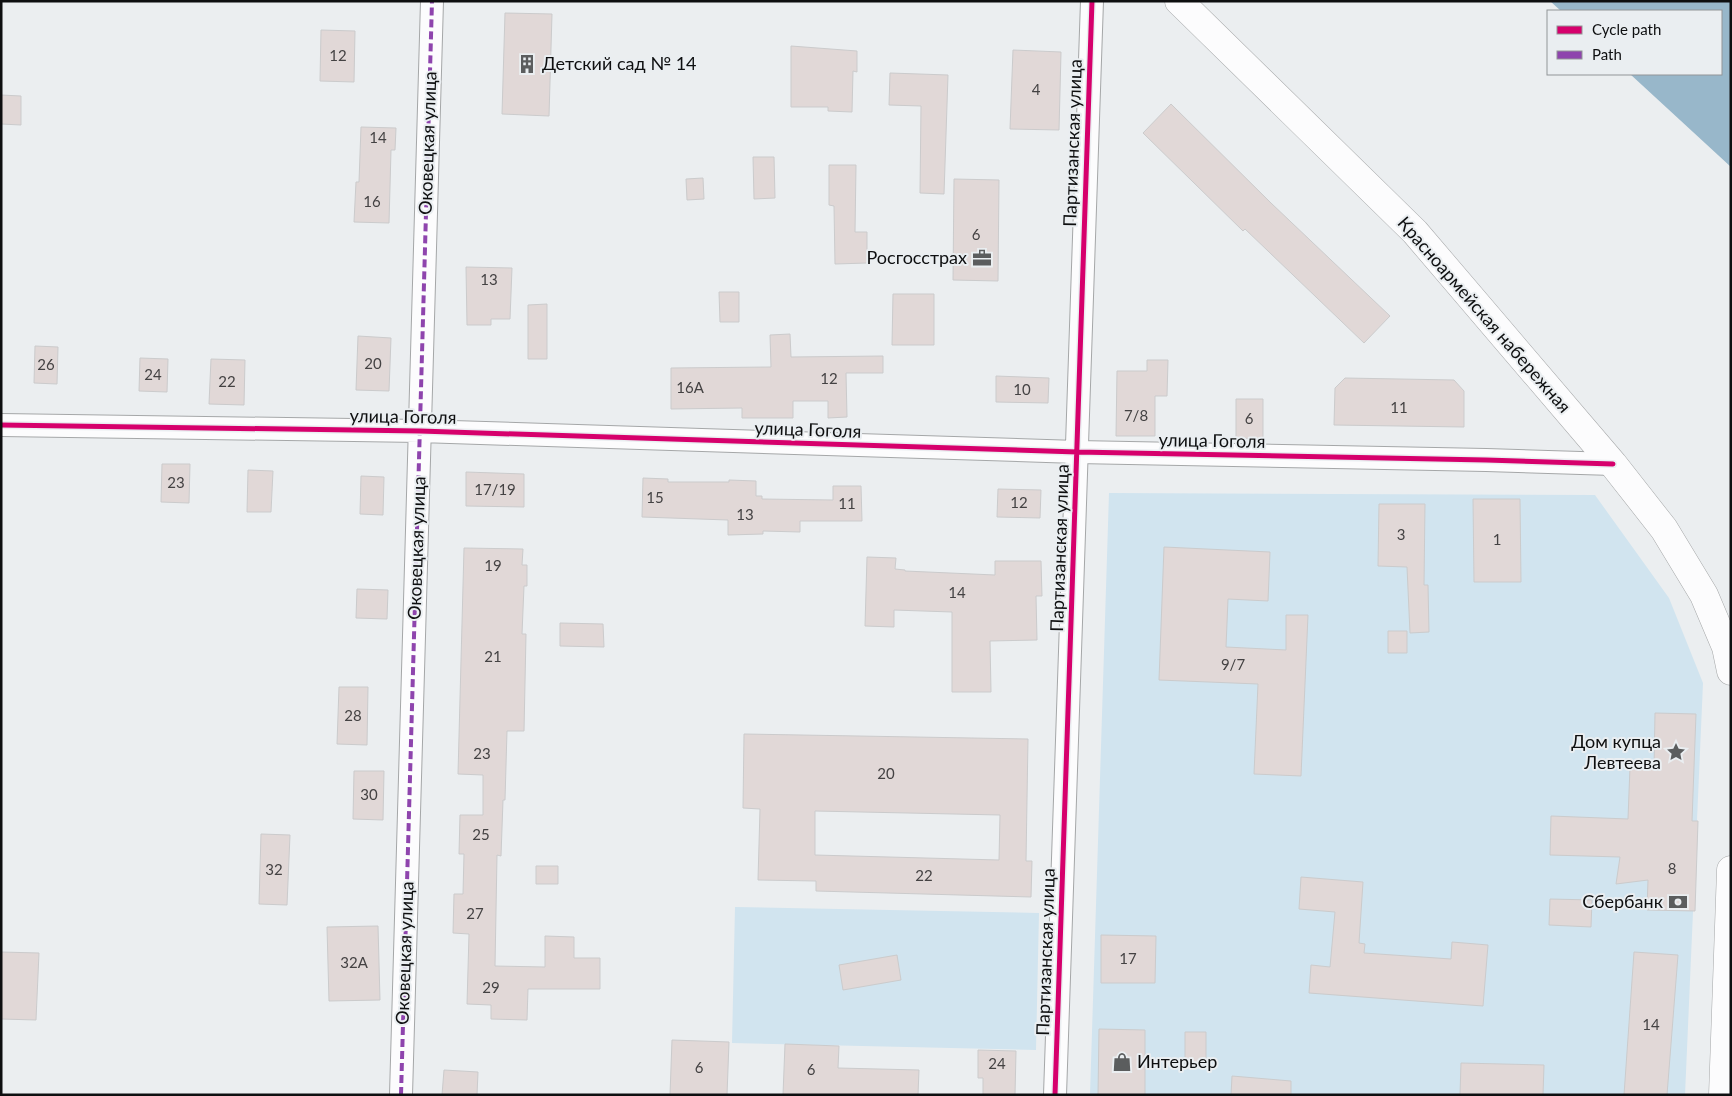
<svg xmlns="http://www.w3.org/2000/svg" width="1732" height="1096" viewBox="0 0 1732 1096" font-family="Lato,sans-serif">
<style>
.green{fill:#d1e4ef}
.water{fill:#98b7ca}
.building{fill:#e1d8d7;stroke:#cbcbcc;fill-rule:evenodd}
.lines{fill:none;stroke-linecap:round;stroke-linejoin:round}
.minor-casing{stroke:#a5a7a8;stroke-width:24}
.tertiary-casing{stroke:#a5a7a8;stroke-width:29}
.minor{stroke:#fcfcfd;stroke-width:22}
.tertiary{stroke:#fcfcfd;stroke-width:28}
.quiet{stroke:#8e44ad;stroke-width:4;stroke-dasharray:8 4;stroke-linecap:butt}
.cycleway-casing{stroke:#eaeef1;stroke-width:8}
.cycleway{stroke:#d6006c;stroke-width:5}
.labels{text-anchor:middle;stroke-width:4;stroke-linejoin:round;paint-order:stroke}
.number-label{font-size:15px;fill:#444243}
.poi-label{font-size:18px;fill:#0e0f10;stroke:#eaeef1;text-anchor:end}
.street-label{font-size:18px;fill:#0e0f10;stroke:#eaeef1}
</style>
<rect width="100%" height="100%" fill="#ebeef0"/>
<path class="green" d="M 1109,493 L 1595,495 L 1669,598 L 1703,683 L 1685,1095 L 1090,1095 Z
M 735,907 L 1039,913 L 1036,1050 L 732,1043 Z"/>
<path class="water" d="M 1550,1 L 1731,1 L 1731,167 L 1630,74 L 1721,74 L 1721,11 L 1561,11 Z"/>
<path class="building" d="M 505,13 L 552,14 L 549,116 L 502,114 Z
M 321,30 L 355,31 L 354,82 L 320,81 Z
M 791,46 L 857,51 L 857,72 L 853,71 L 852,112 L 828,111 L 828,107 L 791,107 Z
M 1013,50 L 1061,52 L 1059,130 L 1010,129 Z
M 890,73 L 948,75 L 944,194 L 920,193 L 921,106 L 889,105 Z
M 1,95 L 21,96 L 21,125 L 1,124 Z
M 1171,104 L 1271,203 L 1390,316 L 1364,343 L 1245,229 L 1243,231 L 1143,133 Z
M 361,127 L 396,128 L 395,150 L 391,150 L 389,223 L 354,222 L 356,182 L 359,182 Z
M 753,157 L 774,157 L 775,198 L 754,199 Z
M 829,165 L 856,165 L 855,232 L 867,232 L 867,263 L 835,264 L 834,206 L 829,205 Z
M 703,178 L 704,199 L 687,200 L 686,179 Z
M 954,179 L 999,180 L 998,281 L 953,280 Z
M 466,267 L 512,268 L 510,319 L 491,319 L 491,325 L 467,325 Z
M 719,292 L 739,292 L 739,322 L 720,322 Z
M 893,294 L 934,294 L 934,345 L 892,345 Z
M 547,304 L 547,359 L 528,359 L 528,305 Z
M 790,334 L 791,357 L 883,356 L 883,373 L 846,373 L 847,417 L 828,418 L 828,401 L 793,401 L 793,418 L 742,418 L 742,408 L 671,409 L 671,368 L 771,367 L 770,335 Z
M 358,336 L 391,338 L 389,391 L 356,390 Z
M 35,346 L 58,347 L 57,384 L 34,383 Z
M 140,358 L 168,359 L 167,392 L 139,391 Z
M 211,359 L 245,360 L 244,405 L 209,404 Z
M 1147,360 L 1168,360 L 1167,396 L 1155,396 L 1155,436 L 1116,436 L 1117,371 L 1147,371 Z
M 996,376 L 1049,378 L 1048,403 L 996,402 Z
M 1345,378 L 1454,380 L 1464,391 L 1464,427 L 1334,425 L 1335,388 Z
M 1236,399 L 1263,399 L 1263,439 L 1236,438 Z
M 162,464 L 190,464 L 189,503 L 161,502 Z
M 248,470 L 273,471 L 271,512 L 247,512 Z
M 466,472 L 524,474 L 524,507 L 466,506 Z
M 361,476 L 384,477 L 383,515 L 360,514 Z
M 643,478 L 668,479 L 668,482 L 729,482 L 729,480 L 756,481 L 756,496 L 762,496 L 762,499 L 833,500 L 833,486 L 861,486 L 862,521 L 800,521 L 800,532 L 763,531 L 763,534 L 728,535 L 728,520 L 642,517 Z
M 998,489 L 1041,490 L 1040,518 L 997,517 Z
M 1473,499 L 1520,499 L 1521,582 L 1474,582 Z
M 1379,504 L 1425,504 L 1424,585 L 1428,585 L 1429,632 L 1410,633 L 1407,567 L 1378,566 Z
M 1164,547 L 1270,552 L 1268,601 L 1228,599 L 1226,647 L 1286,650 L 1286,615 L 1308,615 L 1301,776 L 1254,774 L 1258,684 L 1159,680 Z
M 464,548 L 523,549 L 522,565 L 527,565 L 527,586 L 524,586 L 522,634 L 526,634 L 524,731 L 507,731 L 505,800 L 503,800 L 501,856 L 497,855 L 495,966 L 545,967 L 545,936 L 574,937 L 574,958 L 600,958 L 600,989 L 528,989 L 527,1020 L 491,1019 L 491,1005 L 467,1004 L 469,934 L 453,933 L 454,894 L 463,894 L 464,854 L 459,854 L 460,815 L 483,815 L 483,775 L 458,774 Z
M 867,557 L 896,558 L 895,569 L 905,570 L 905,571 L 995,575 L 995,561 L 1041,561 L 1042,596 L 1036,596 L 1037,640 L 990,641 L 991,692 L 952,692 L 952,612 L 894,610 L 894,627 L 865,626 Z
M 357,589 L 388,590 L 387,619 L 356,618 Z
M 560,623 L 603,624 L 604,647 L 560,646 Z
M 1388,631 L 1407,631 L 1407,653 L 1388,653 Z
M 339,687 L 368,687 L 367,745 L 337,744 Z
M 1655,713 L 1696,714 L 1692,821 L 1698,821 L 1695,911 L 1647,910 L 1648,880 L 1616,884 L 1620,857 L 1550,855 L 1551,816 L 1628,819 L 1630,767 L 1654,768 Z
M 744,734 L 1028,739 L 1026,861 L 1032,861 L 1031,897 L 816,891 L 816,881 L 758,880 L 760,809 L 743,808 ZM 815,811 L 1000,815 L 999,860 L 815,855 Z
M 354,771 L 384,771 L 383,820 L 353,819 Z
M 261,834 L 290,835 L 287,905 L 259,904 Z
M 536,866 L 558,866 L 558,884 L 536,884 Z
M 1301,877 L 1363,882 L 1359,943 L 1365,944 L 1364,953 L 1451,959 L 1452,942 L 1488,945 L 1483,1006 L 1309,993 L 1311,965 L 1330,967 L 1335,912 L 1299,909 Z
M 1550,899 L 1592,900 L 1591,927 L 1549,925 Z
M 378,926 L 380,1000 L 329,1001 L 327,927 Z
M 1101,935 L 1156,936 L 1155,983 L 1101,983 Z
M 1,952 L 39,953 L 36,1020 L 1,1019 Z
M 1634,952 L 1678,955 L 1667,1095 L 1624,1095 Z
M 897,955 L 901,980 L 843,990 L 839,965 Z
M 1099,1029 L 1145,1030 L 1145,1095 L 1098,1095 Z
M 1185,1032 L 1206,1032 L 1206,1064 L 1185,1064 Z
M 672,1040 L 729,1042 L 727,1095 L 670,1095 Z
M 785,1044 L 839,1046 L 838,1068 L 919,1070 L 918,1095 L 783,1095 Z
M 978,1050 L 1016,1051 L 1015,1095 L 983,1095 L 983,1078 L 978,1078 Z
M 1461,1063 L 1544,1065 L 1543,1095 L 1460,1095 Z
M 444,1070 L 478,1072 L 477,1095 L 442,1095 Z
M 1232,1076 L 1291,1081 L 1291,1095 L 1231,1095 Z"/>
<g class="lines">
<g class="minor-casing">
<path id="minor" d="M 1,425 L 420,431 L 1077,452 L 1486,460 L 1613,464
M 401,1095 L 432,1
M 1055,1095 L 1092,1"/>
</g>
<g class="tertiary-casing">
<path id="tertiary" d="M 1179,1 L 1415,232 L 1613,464 L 1664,529 L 1704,595 L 1726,647 L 1731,671
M 1723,1095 L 1731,870"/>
</g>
<use href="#minor" class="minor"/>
<use href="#tertiary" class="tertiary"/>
<path class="quiet" d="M 401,1095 L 432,1"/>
<g class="cycleway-casing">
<path id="cycleway" d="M 1,425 L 420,431 L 1077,452 L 1486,460 L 1613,464
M 1055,1095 L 1092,1"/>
</g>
<use href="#cycleway" class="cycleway"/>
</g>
<defs>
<g id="building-bare" transform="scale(1.5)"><path d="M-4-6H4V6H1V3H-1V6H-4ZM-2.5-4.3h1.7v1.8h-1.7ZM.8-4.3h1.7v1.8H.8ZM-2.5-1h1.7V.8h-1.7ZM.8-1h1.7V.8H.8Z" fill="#5b5d5e" stroke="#eaeef1" stroke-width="2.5" paint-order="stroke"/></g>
<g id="office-bare" transform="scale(1.5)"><path d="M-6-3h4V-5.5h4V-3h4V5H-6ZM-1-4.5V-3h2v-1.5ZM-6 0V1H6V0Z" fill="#5b5d5e" stroke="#eaeef1" stroke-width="2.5" paint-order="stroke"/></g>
<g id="sight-bare" transform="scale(1.5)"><path d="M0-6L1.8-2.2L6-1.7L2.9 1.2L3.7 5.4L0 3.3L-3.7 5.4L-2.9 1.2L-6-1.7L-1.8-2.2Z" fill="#5b5d5e" stroke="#eaeef1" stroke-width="2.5" paint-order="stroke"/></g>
<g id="bank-bare" transform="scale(1.5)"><path d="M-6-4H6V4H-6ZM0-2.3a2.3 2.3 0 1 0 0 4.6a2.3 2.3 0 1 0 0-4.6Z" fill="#5b5d5e" stroke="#eaeef1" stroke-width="2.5" paint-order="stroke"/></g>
<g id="shop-bare" transform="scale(1.5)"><path d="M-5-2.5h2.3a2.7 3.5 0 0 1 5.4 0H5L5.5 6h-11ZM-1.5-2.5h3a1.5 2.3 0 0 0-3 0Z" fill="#5b5d5e" stroke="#eaeef1" stroke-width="2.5" paint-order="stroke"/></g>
</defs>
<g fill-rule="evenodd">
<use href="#building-bare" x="527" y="64"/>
<use href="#office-bare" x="982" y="258"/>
<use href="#sight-bare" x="1676" y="752"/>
<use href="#bank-bare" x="1678" y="902"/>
<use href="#shop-bare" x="1122" y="1062"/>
</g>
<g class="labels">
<g class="number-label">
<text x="338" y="61">12</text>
<text x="1036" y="95">4</text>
<text x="378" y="143">14</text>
<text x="372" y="207">16</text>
<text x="976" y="240">6</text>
<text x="489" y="285">13</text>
<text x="373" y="369">20</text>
<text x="46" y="370">26</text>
<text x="153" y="380">24</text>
<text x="829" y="384">12</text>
<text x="227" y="387">22</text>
<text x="690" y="393">16А</text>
<text x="1022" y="395">10</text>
<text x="1399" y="413">11</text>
<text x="1136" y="421">7/8</text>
<text x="1249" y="424">6</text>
<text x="176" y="488">23</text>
<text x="495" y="495">17/19</text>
<text x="655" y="503">15</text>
<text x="1019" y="508">12</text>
<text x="847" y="509">11</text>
<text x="745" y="520">13</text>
<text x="1401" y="540">3</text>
<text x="1497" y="545">1</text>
<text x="493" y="571">19</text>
<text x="957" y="598">14</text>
<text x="493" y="662">21</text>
<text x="1233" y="670">9/7</text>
<text x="353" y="721">28</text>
<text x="482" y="759">23</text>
<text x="886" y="779">20</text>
<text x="369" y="800">30</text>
<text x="481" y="840">25</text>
<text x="1672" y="874">8</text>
<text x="274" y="875">32</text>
<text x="924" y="881">22</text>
<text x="475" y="919">27</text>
<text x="1128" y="964">17</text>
<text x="354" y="968">32А</text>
<text x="491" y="993">29</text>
<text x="1651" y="1030">14</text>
<text x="997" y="1069">24</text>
<text x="699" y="1073">6</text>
<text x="811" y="1075">6</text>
</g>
<g class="poi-label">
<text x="542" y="70" text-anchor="start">Детский сад № 14</text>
<text x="967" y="264">Росгосстрах</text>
<text x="1661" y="748">Дом купца<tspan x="1661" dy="21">Левтеева</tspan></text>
<text x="1663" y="908">Сбербанк</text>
<text x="1137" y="1068" text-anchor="start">Интерьер</text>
</g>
<g class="street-label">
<text transform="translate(428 143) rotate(-88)" y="6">Оковецкая улица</text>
<text transform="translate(1073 143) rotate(-88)" y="6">Партизанская улица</text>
<text transform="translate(1484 315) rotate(49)" y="6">Красноармейская набережная</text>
<text transform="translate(403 417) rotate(1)" y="6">улица Гоголя</text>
<text transform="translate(808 430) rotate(2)" y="6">улица Гоголя</text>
<text transform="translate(1212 441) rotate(1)" y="6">улица Гоголя</text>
<text transform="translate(417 548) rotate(-88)" y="6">Оковецкая улица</text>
<text transform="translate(1060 548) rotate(-88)" y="6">Партизанская улица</text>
<text transform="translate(1046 952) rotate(-88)" y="6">Партизанская улица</text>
<text transform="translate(405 953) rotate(-88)" y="6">Оковецкая улица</text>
</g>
</g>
<rect width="1732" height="1096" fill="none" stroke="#0e0f10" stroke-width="5"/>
<rect x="1547" y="10" width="175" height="65" fill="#eaeef1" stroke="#929597"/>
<rect x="1557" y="26" width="25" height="8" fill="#d6006c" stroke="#929597"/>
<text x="1592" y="35" font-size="15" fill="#0e0f10">Cycle path</text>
<rect x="1557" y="51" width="25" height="8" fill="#8e44ad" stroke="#929597"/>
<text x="1592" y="60" font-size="15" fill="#0e0f10">Path</text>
</svg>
